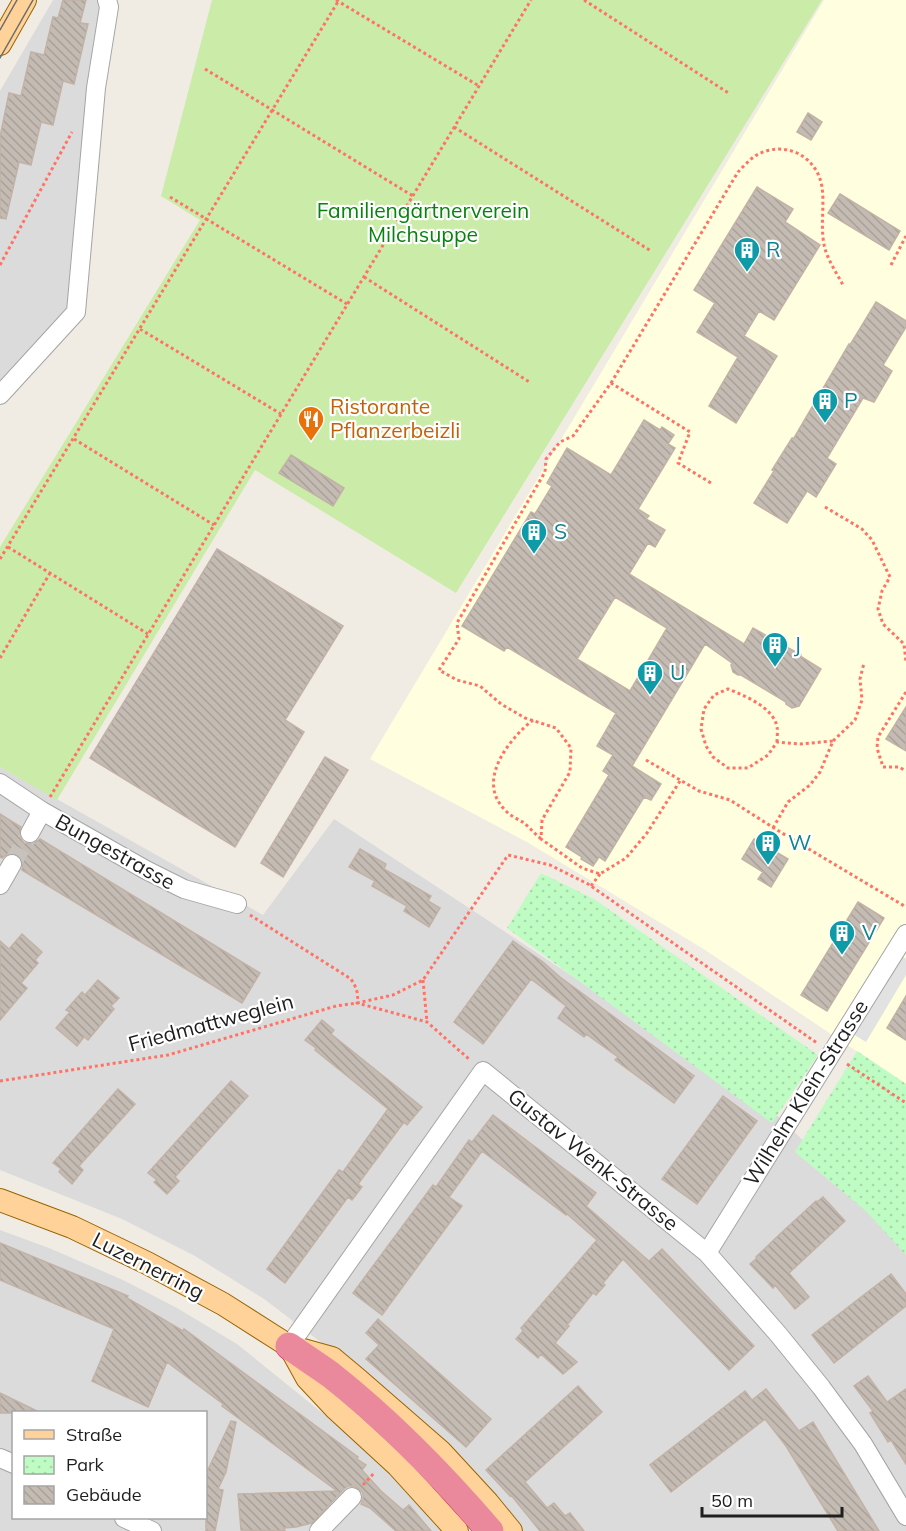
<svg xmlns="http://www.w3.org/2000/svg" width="906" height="1531" viewBox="0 0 906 1531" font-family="Mulish,sans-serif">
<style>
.residential{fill:#dcdbdb;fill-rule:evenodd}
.education{fill:#fffede}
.grass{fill:#caeca8}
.park{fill:url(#park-dots)}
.parking{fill:#e2e2e2}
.building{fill:url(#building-back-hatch);stroke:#c2b2a6;stroke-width:1.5;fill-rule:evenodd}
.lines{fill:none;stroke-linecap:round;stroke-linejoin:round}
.minor-tunnel{stroke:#c6c3bc;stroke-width:18;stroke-dasharray:18 9;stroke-linecap:butt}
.minor-casing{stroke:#a5a5a5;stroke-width:20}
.major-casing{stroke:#996400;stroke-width:24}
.highway-casing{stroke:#e21d63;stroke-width:28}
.path{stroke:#ff7366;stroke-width:3;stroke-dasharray:3 3;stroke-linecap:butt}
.minor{stroke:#fff;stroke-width:18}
.major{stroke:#ffd29a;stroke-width:22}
.highway{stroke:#ea889c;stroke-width:27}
.tram{stroke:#6c6c6c;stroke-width:1.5}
.labels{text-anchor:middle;stroke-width:4.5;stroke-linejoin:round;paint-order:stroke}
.park-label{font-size:21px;fill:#07820f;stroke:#fff}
.culture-label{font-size:21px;fill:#0d838f;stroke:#fff;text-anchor:start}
.food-label{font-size:21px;fill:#c56008;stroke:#fff;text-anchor:start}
.street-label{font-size:21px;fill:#1e1e1e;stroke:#fff}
</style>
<defs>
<pattern id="park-dots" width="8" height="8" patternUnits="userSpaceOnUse" patternTransform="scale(1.5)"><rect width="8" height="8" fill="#bffcc3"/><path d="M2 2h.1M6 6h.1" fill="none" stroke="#a4d8a7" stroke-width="1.8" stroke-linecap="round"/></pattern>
<pattern id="building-back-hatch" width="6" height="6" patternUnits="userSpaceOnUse" patternTransform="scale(1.5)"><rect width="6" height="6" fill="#c4bbb3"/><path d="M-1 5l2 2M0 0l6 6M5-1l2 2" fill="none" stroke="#a8a09a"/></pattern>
</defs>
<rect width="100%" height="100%" fill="#f0ece4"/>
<path class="residential" d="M 53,0 L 107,0 L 76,312 L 0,395 L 0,91 Z
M 0,767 L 263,915 L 334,819 L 763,1102 L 906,1239 L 906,1531 L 522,1531 L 495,1496 L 360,1372 L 264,1299 L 195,1256 L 122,1219 L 0,1170 Z
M 0,1230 L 49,1248 L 123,1280 L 177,1308 L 237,1344 L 378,1458 L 440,1531 L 0,1531 ZM 14,1412 L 206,1412 L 206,1518 L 14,1518 Z"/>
<path class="education" d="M 824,0 L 906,0 L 906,1084 L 702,948 L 527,842 L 370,759 Z"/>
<path class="grass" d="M 212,0 L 822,0 L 456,593 L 255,470 L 57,800 L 0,767 L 0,547 L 200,220 L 161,196 Z"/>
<path class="park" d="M 541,873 L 594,899 L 818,1055 L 772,1123 L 507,928 Z
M 857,1051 L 906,1084 L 906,1255 L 866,1211 L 795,1152 Z"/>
<path class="parking" d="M 901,955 L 906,959 L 906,975 L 866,1042 L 853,1034 Z"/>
<path class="building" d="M 63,0 L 86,0 L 80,23 L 88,24 L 74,84 L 63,81 L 53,125 L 41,122 L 31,165 L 19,162 L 6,219 L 0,218 L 0,137 L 9,93 L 21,96 L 31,52 L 44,55 L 53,17 L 58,18 Z
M 808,113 L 822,122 L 811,140 L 797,132 Z
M 757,187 L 793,209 L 785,222 L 820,245 L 774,320 L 759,311 L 744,336 L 777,356 L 736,423 L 709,406 L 738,357 L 697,332 L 715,303 L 694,290 Z
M 840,194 L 900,231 L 889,250 L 828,213 Z
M 876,302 L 906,321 L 906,327 L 883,365 L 892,371 L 874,402 L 863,398 L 827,458 L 836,464 L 816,497 L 807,491 L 787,523 L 754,503 L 774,471 L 772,470 L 792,438 L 794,438 L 849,344 L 850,345 Z
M 644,420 L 660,430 L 662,427 L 674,435 L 668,444 L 675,448 L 638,509 L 649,516 L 646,519 L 665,530 L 655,547 L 648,543 L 629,574 L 744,644 L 753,628 L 801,655 L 800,656 L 821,669 L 799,706 L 792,708 L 786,704 L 786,702 L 741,675 L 738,675 L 733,672 L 731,665 L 732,663 L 705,644 L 632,766 L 661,784 L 651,800 L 644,797 L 605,861 L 599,857 L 593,866 L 581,859 L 582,857 L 566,847 L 609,775 L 603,771 L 613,755 L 597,746 L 616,713 L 507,647 L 504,651 L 462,626 L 531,512 L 535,514 L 552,486 L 547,483 L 567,448 L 611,475 ZM 615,597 L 667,628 L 630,691 L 577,659 Z
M 291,455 L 344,488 L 333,506 L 279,473 Z
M 217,549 L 343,626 L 285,720 L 304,732 L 235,847 L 90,758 Z
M 906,707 L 906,751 L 886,739 Z
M 325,757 L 348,770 L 283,877 L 261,863 Z
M 0,814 L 21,827 L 19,834 L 21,839 L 24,843 L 31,844 L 36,842 L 40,839 L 260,973 L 242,1003 L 22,870 L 23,863 L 21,858 L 18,855 L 11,853 L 6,855 L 2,858 L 0,857 Z
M 754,839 L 788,859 L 771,887 L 758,879 L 763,872 L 742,859 Z
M 360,849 L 386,864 L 384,869 L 431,896 L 428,901 L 440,908 L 429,927 L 404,911 L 407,906 L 372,886 L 375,881 L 349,867 Z
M 858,902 L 884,918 L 827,1011 L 801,995 Z
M 22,934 L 42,952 L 35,960 L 38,963 L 21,983 L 27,988 L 0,1020 L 0,941 L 9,949 Z
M 513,941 L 543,962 L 560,977 L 694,1076 L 674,1103 L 615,1060 L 618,1057 L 586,1034 L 584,1037 L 558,1018 L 566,1006 L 531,979 L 483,1044 L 454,1022 Z
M 98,980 L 119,998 L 111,1006 L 114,1009 L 88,1040 L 84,1037 L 77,1046 L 56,1028 L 70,1012 L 66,1010 L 82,992 L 85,995 Z
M 906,996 L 906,1040 L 887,1028 Z
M 322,1020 L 334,1030 L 331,1034 L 422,1107 L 407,1125 L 404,1122 L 358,1184 L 362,1187 L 352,1200 L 348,1197 L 285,1283 L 267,1269 L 339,1170 L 343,1172 L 388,1109 L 315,1050 L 316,1048 L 305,1040 Z
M 231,1081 L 248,1096 L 175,1177 L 179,1181 L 167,1194 L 154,1182 L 157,1180 L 148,1173 Z
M 118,1089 L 135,1104 L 79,1166 L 83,1170 L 72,1184 L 59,1172 L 61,1169 L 53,1163 Z
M 723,1096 L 757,1121 L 697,1204 L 662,1179 Z
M 493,1115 L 596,1193 L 586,1206 L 649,1261 L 662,1249 L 754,1346 L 729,1370 L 623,1259 L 603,1283 L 605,1285 L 596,1295 L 593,1293 L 567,1325 L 569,1326 L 555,1343 L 577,1362 L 563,1374 L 541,1354 L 538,1358 L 516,1339 L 523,1331 L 521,1328 L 597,1240 L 567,1214 L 566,1215 L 482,1151 L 449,1197 L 462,1206 L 382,1315 L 353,1293 L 433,1185 L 436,1187 L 469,1140 L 472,1142 Z
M 823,1197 L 845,1221 L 789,1273 L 809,1297 L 795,1309 L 775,1285 L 773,1288 L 750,1264 L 757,1258 L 756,1257 L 781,1233 L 816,1201 L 817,1202 Z
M 0,1243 L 128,1296 L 127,1298 L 183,1331 L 184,1329 L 358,1457 L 357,1459 L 366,1465 L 362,1470 L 381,1491 L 403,1510 L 409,1505 L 431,1531 L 396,1531 L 370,1508 L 361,1504 L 363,1499 L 363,1493 L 359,1489 L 354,1486 L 348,1486 L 344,1489 L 312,1523 L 296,1527 L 284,1528 L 285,1531 L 241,1530 L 238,1494 L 337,1491 L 222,1406 L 223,1404 L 167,1362 L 148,1407 L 92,1381 L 114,1329 L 0,1280 Z
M 891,1274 L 906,1294 L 906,1306 L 834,1363 L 812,1335 Z
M 378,1319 L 491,1419 L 466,1447 L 366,1359 L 379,1345 L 366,1333 Z
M 868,1376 L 887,1402 L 906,1389 L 906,1464 L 891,1440 L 888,1442 L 870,1413 L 873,1411 L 854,1386 Z
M 578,1386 L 602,1412 L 525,1482 L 547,1508 L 554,1503 L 565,1516 L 570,1513 L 584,1531 L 540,1531 L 511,1495 L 510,1496 L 486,1470 Z
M 766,1389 L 799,1431 L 813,1422 L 879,1531 L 838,1531 L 786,1446 L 765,1419 L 671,1492 L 650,1465 L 745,1391 L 752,1400 Z
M 0,1393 L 41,1413 L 0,1413 Z
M 231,1421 L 236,1422 L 226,1472 L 218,1489 L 223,1490 L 215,1531 L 206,1531 L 206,1474 Z"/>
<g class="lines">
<path class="minor-tunnel" d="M 12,864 L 30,833"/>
<g class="minor-casing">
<path id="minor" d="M 0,395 L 76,312 L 96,88 L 109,7 L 107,0
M 0,783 L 42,811 L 146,870 L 184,889 L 237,904
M 30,833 L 42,811
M 0,885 L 12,864
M 707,1253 L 906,934
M 289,1346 L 483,1071 L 707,1253 L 778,1334 L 821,1387 L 863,1444 L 906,1516
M 0,1458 L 14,1464
M 124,1518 L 152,1531
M 319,1531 L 352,1497"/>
</g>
<g class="major-casing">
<path id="major" d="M 0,44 L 25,0
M 0,1200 L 72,1227 L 147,1263 L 223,1304 L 289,1346 L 332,1358 L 356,1378 L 440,1451 L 488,1503 L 511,1531
M 290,1347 L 307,1378 L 336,1409 L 398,1466 L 457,1531"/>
</g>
<g class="highway-casing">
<path id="highway" d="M 289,1346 C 303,1356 317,1365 331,1375 C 389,1421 442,1475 490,1531"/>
</g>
<path class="path" d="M 336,0 L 479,86
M 584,0 L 730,94
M 205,69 L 413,196
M 454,127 L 651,251
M 170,197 L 347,304
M 0,265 L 72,132
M 891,265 L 906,236
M 364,277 L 531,383
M 140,329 L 281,414
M 611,383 L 738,172 C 743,167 749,160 755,156 C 783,139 817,155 822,187 C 825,208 819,231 826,252 C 830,263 837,274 843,285
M 74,439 L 214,525
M 825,507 L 862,529 L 872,540 L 890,577 L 882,591 L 878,609 L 883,624 L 904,644 L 906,662
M 8,547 L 148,634
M 0,559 L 339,0
M 0,658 L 50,573
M 906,692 L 878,737 L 877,748 L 883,767 L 899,767 L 906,771
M 533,720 C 508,740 476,781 505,810 C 510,816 518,819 524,823 C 530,828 535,834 541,839
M 777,742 C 777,737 778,731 777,727 C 774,708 744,695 728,689 L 714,695 L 704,709 L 701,729 L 706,746 L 713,757 L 728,768 L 748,768 L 768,755 L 777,742 L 800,744 L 833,741
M 646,760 L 699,791 L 730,800 L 777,830 L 906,907
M 680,781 L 647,833 L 626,858 L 600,874 L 582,868 L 541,839 L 542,820 L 570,772 L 571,748 L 556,728 L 525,718 L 501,704 L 480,686 L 457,680 L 439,670 L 459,639 L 457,623 L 545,472 L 546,459 L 560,442 L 573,436 L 611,383 L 690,432 L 678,463 L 711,483
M 50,797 L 531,0
M 773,828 L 788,802 L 810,785 L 820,772 L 833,741 L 855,720 L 862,700 L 860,679 L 864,663
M 591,886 L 600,874
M 250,915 L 351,979 C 356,987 359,993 357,1003 L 427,1022 L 470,1060
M 423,980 L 427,1022
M 847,1064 L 906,1103
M 0,1081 L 168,1055 L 336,1006 L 357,1003 L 393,995 L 423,980 L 508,855 L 550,865 L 588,884 L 817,1043
M 363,1485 L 375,1472"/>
<use href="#minor" class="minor"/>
<use href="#major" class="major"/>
<use href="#highway" class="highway"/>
<path class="tram" d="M 0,30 L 17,0
M 0,58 L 33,0"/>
</g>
<defs>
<g id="building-pin" transform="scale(1.35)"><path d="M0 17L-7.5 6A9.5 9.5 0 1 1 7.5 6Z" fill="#0f9aa8" stroke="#fff"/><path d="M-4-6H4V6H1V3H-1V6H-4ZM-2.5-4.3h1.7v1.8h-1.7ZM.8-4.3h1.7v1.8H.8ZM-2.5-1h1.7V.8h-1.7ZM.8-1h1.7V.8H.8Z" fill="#fff"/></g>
<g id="restaurant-pin" transform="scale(1.35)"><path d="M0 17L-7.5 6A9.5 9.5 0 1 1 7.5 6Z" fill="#e8710a" stroke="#fff"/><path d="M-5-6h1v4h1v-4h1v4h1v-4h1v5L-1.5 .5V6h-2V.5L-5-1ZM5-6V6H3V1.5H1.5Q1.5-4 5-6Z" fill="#fff"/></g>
</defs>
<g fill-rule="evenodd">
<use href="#building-pin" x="747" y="250"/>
<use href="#building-pin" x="825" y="401"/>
<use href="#restaurant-pin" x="311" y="419"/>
<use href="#building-pin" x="534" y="532"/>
<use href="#building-pin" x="775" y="645"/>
<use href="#building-pin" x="650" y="673"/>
<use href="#building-pin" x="768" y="843"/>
<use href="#building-pin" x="842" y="933"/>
</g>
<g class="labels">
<g class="park-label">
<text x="423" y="218">Familiengärtnerverein<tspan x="423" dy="24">Milchsuppe</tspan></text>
</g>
<g class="culture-label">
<text x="766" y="257">R</text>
<text x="844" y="408">P</text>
<text x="554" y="539">S</text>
<text x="794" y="652">J</text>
<text x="670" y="680">U</text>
<text x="788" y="850">W</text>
<text x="862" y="940">V</text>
</g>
<g class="food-label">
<text x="330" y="414">Ristorante<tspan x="330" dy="24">Pflanzerbeizli</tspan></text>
</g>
<g class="street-label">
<text transform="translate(115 852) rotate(29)" y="7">Bungestrasse</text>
<text transform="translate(211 1023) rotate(-15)" y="7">Friedmattweglein</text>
<text transform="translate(806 1093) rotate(-58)" y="7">Wilhelm Klein-Strasse</text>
<text transform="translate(593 1160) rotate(39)" y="7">Gustav Wenk-Strasse</text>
<text transform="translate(148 1266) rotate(27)" y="7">Luzernerring</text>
</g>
</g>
<rect x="12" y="1411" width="195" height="108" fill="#ffffff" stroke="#a5a5a5" stroke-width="1.5"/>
<rect x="24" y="1430" width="30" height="9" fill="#ffd29a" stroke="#a5a5a5" stroke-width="1.5"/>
<text x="66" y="1441" font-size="18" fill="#1e1e1e">Straße</text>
<rect x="24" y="1456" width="30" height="18" fill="url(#park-dots)" stroke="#a5a5a5" stroke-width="1.5"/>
<text x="66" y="1471" font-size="18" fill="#1e1e1e">Park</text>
<rect x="24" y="1486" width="30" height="18" fill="url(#building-back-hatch)" stroke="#a5a5a5" stroke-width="1.5"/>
<text x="66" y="1501" font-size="18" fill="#1e1e1e">Gebäude</text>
<path d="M702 1507v9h140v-9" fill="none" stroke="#1e1e1e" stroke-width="3"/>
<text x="711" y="1507" font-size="18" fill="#1e1e1e" stroke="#ffffff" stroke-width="4.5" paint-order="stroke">50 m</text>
</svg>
